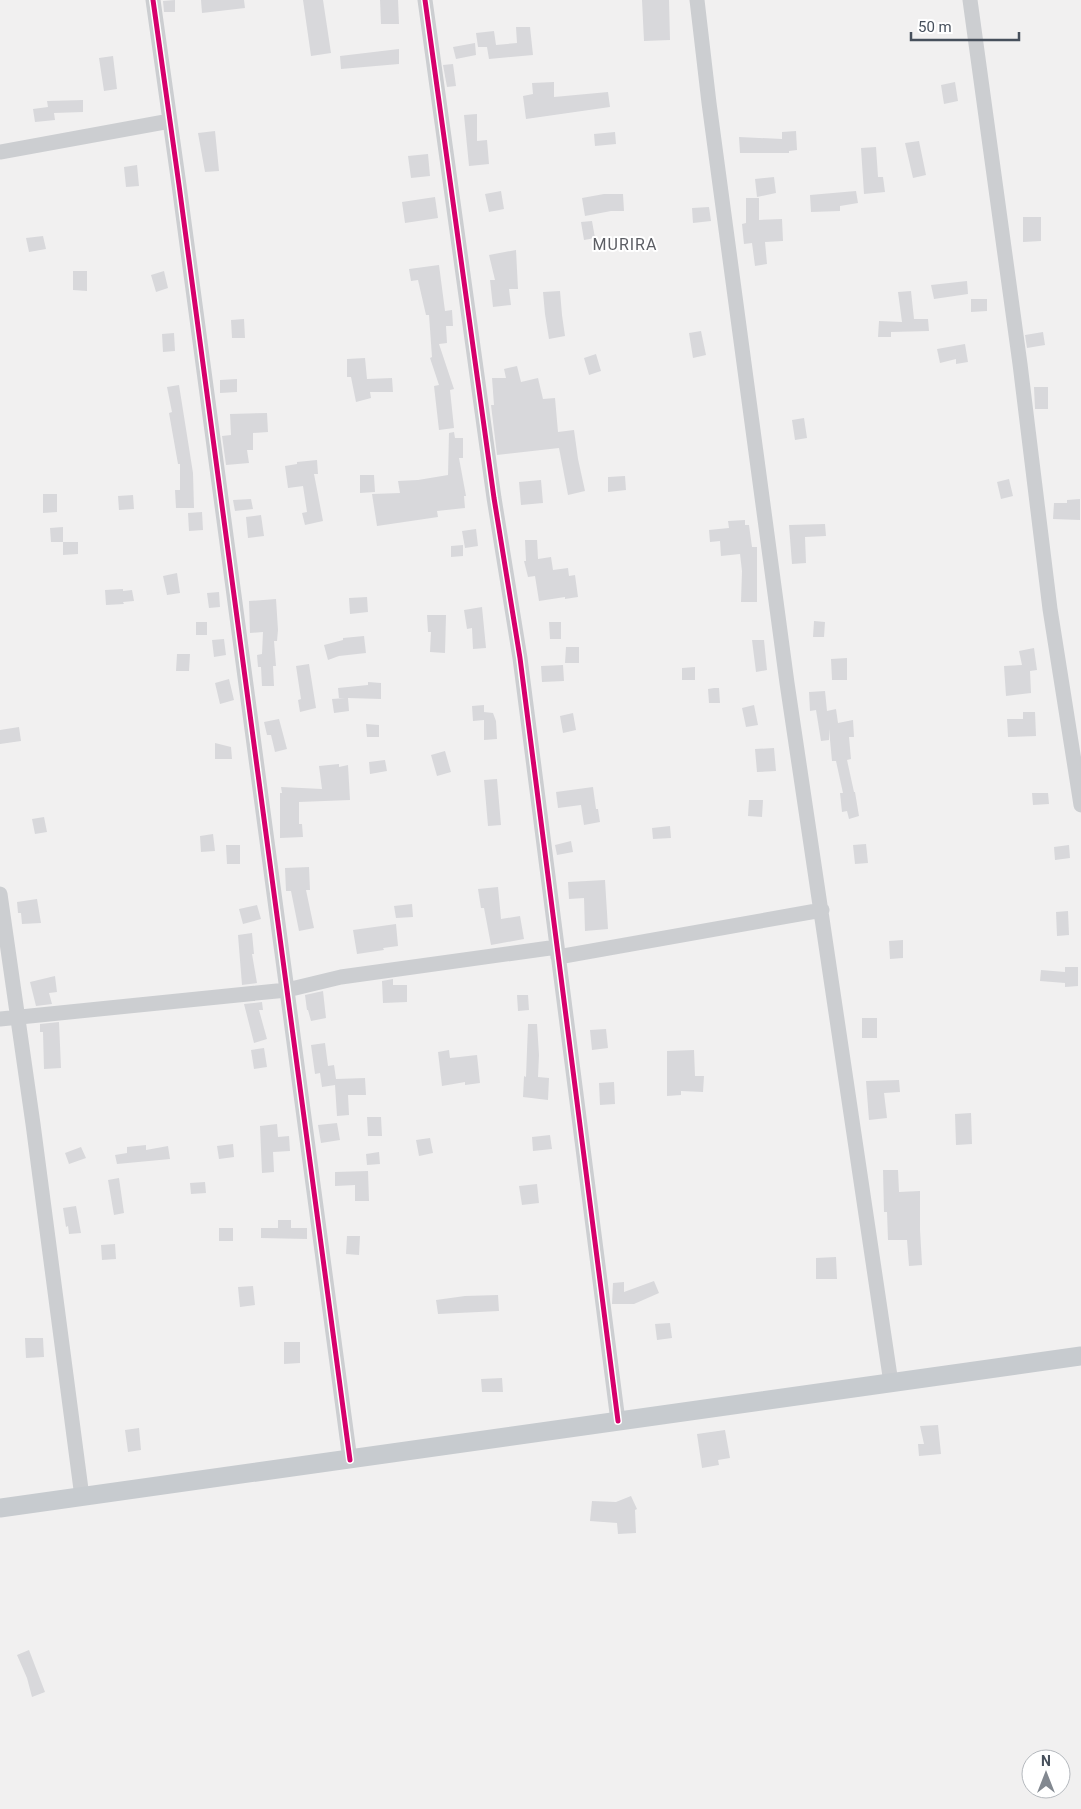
<svg xmlns="http://www.w3.org/2000/svg" width="1081" height="1809" viewBox="0 0 1081 1809" font-family="Roboto,sans-serif">
<style>
.building{fill:#d8d8db}
.lines{fill:none;stroke-linecap:round;stroke-linejoin:round}
.minor{stroke:#ccced1;stroke-width:15}
.major{stroke:#c7cbcf;stroke-width:19}
.cycleway-casing{stroke:#fff;stroke-width:8}
.cycleway{stroke:#d6006c;stroke-width:5}
.labels{text-anchor:middle;stroke-width:4;stroke-linejoin:round;paint-order:stroke}
.quarter-label{font-size:16px;letter-spacing:1px;fill:#5c5e64;stroke:#fff}
</style>
<rect width="100%" height="100%" fill="#f1f0f0"/>
<path class="building" d="M 175,0 L 175,12 L 164,12 L 163,1 Z
M 201,0 L 244,0 L 245,8 L 202,13 Z
M 303,0 L 323,0 L 331,53 L 311,56 Z
M 380,0 L 398,0 L 399,24 L 381,24 Z
M 642,0 L 669,0 L 670,40 L 644,41 Z
M 516,27 L 530,27 L 533,55 L 489,59 L 487,47 L 478,47 L 476,33 L 494,31 L 496,45 L 517,43 Z
M 475,43 L 476,55 L 456,59 L 453,47 Z
M 399,49 L 399,64 L 341,69 L 340,56 Z
M 113,56 L 117,89 L 104,91 L 99,58 Z
M 453,64 L 456,86 L 447,87 L 443,65 Z
M 554,82 L 554,97 L 608,92 L 610,107 L 526,119 L 523,96 L 533,94 L 532,83 Z
M 955,82 L 958,101 L 944,104 L 941,85 Z
M 83,100 L 83,112 L 54,113 L 55,120 L 35,122 L 33,109 L 48,107 L 47,101 Z
M 477,114 L 477,141 L 487,140 L 489,164 L 469,166 L 464,115 Z
M 215,131 L 219,171 L 205,172 L 198,133 Z
M 796,131 L 797,150 L 789,151 L 789,153 L 740,153 L 739,137 L 782,139 L 782,132 Z
M 615,132 L 616,144 L 595,146 L 594,134 Z
M 919,141 L 926,175 L 913,178 L 905,143 Z
M 876,147 L 878,177 L 883,177 L 885,192 L 864,194 L 861,148 Z
M 428,154 L 430,176 L 411,178 L 408,156 Z
M 137,165 L 139,186 L 126,187 L 124,167 Z
M 774,177 L 776,193 L 757,197 L 755,179 Z
M 501,191 L 504,209 L 489,212 L 485,194 Z
M 856,191 L 858,203 L 840,206 L 840,211 L 811,212 L 810,195 Z
M 604,194 L 623,194 L 624,211 L 611,211 L 585,216 L 582,198 Z
M 435,197 L 438,218 L 405,223 L 402,202 Z
M 746,198 L 759,198 L 759,220 L 782,219 L 783,241 L 765,242 L 767,264 L 755,266 L 752,243 L 744,244 L 742,224 L 746,223 Z
M 709,207 L 711,221 L 693,223 L 692,208 Z
M 1023,217 L 1041,217 L 1041,241 L 1023,242 Z
M 592,221 L 595,238 L 584,240 L 581,222 Z
M 43,236 L 46,249 L 29,252 L 26,238 Z
M 516,250 L 518,289 L 509,289 L 511,305 L 493,307 L 490,280 L 495,280 L 489,255 Z
M 439,265 L 445,311 L 452,310 L 453,326 L 446,326 L 447,343 L 439,344 L 454,389 L 450,390 L 454,428 L 439,430 L 434,386 L 439,385 L 430,358 L 432,357 L 429,315 L 426,315 L 418,280 L 411,281 L 409,269 Z
M 73,271 L 87,271 L 87,291 L 73,290 Z
M 164,271 L 168,288 L 156,292 L 151,275 Z
M 967,281 L 968,294 L 934,299 L 931,285 Z
M 560,291 L 562,315 L 565,336 L 549,339 L 545,314 L 543,292 Z
M 911,291 L 914,319 L 928,319 L 929,331 L 891,332 L 891,337 L 878,337 L 879,321 L 902,322 L 898,292 Z
M 971,299 L 987,299 L 987,311 L 971,312 Z
M 244,319 L 245,338 L 232,338 L 231,320 Z
M 701,331 L 706,355 L 693,358 L 689,333 Z
M 1043,332 L 1045,345 L 1027,348 L 1025,335 Z
M 174,333 L 175,351 L 163,352 L 162,334 Z
M 965,344 L 968,362 L 956,364 L 956,359 L 940,363 L 937,349 Z
M 596,354 L 601,371 L 589,375 L 584,358 Z
M 365,358 L 367,379 L 392,378 L 393,392 L 370,392 L 371,398 L 356,402 L 351,377 L 347,377 L 347,359 Z
M 517,366 L 521,382 L 538,378 L 543,399 L 555,398 L 558,432 L 574,430 L 578,459 L 585,491 L 568,495 L 559,448 L 497,455 L 491,405 L 494,405 L 492,378 L 506,378 L 504,369 Z
M 237,379 L 237,392 L 220,393 L 220,380 Z
M 179,385 L 193,473 L 194,508 L 176,508 L 175,490 L 180,490 L 180,464 L 178,464 L 169,413 L 172,412 L 167,387 Z
M 1034,387 L 1048,387 L 1048,409 L 1035,409 Z
M 267,413 L 268,432 L 253,433 L 253,450 L 247,450 L 249,463 L 226,465 L 222,436 L 231,435 L 230,414 Z
M 804,418 L 807,438 L 795,440 L 792,420 Z
M 454,432 L 455,438 L 463,438 L 463,458 L 459,458 L 466,496 L 464,496 L 465,508 L 437,511 L 438,517 L 377,526 L 372,494 L 400,493 L 398,481 L 418,480 L 448,475 L 449,433 Z
M 317,460 L 318,474 L 314,474 L 323,521 L 305,525 L 302,513 L 307,512 L 303,486 L 288,488 L 285,466 L 297,464 L 297,462 Z
M 360,475 L 374,475 L 375,492 L 360,493 Z
M 625,476 L 626,490 L 608,492 L 608,477 Z
M 1009,479 L 1013,496 L 1001,499 L 997,482 Z
M 541,480 L 543,503 L 521,505 L 519,482 Z
M 43,494 L 57,494 L 57,512 L 43,513 Z
M 133,495 L 134,509 L 119,510 L 118,496 Z
M 251,499 L 253,509 L 235,511 L 233,500 Z
M 1080,499 L 1080,520 L 1053,519 L 1054,503 L 1067,503 L 1067,500 Z
M 202,512 L 203,530 L 189,531 L 188,513 Z
M 261,515 L 264,536 L 248,538 L 246,517 Z
M 745,520 L 745,525 L 749,525 L 752,547 L 757,547 L 757,602 L 741,602 L 742,571 L 740,554 L 721,556 L 720,541 L 710,542 L 709,530 L 729,528 L 728,521 Z
M 825,524 L 826,536 L 805,537 L 806,563 L 792,564 L 789,525 Z
M 63,527 L 63,542 L 51,542 L 50,528 Z
M 476,529 L 478,546 L 465,548 L 462,531 Z
M 525,540 L 537,540 L 538,559 L 551,557 L 553,570 L 568,568 L 569,576 L 575,575 L 578,597 L 565,599 L 565,597 L 539,601 L 535,576 L 528,577 L 524,561 L 526,561 Z
M 63,542 L 78,542 L 78,554 L 63,555 Z
M 463,545 L 463,556 L 451,557 L 451,546 Z
M 177,573 L 180,593 L 167,595 L 163,576 Z
M 123,589 L 123,591 L 132,590 L 134,601 L 123,602 L 124,604 L 106,605 L 105,590 Z
M 219,592 L 220,607 L 209,608 L 207,593 Z
M 367,597 L 368,612 L 350,614 L 349,598 Z
M 276,599 L 278,630 L 277,641 L 274,641 L 276,666 L 273,666 L 274,686 L 262,686 L 261,667 L 258,667 L 257,655 L 262,654 L 263,632 L 250,633 L 249,601 Z
M 482,607 L 486,648 L 473,649 L 472,628 L 467,629 L 464,610 Z
M 427,615 L 446,615 L 445,653 L 430,652 L 431,632 L 428,632 Z
M 814,621 L 825,622 L 824,637 L 813,637 Z
M 196,622 L 207,622 L 207,635 L 196,635 Z
M 549,622 L 561,622 L 561,639 L 550,639 Z
M 364,636 L 366,653 L 339,656 L 328,660 L 324,645 L 343,640 L 343,638 Z
M 224,639 L 226,655 L 214,657 L 212,640 Z
M 752,640 L 764,640 L 767,670 L 756,672 Z
M 566,647 L 579,647 L 579,663 L 565,663 Z
M 1034,648 L 1037,670 L 1030,671 L 1031,693 L 1006,696 L 1004,666 L 1022,665 L 1019,651 Z
M 177,654 L 190,654 L 189,671 L 176,671 Z
M 847,658 L 847,680 L 832,680 L 831,659 Z
M 309,664 L 316,708 L 300,712 L 298,700 L 301,699 L 296,666 Z
M 563,665 L 564,681 L 542,682 L 541,666 Z
M 695,667 L 695,680 L 682,680 L 682,668 Z
M 229,679 L 234,700 L 220,704 L 215,683 Z
M 368,682 L 381,683 L 381,699 L 348,698 L 349,711 L 334,713 L 332,699 L 345,698 L 339,698 L 338,688 L 368,685 Z
M 714,688 L 719,688 L 720,703 L 709,703 L 708,689 Z
M 825,691 L 827,711 L 836,709 L 838,723 L 853,720 L 854,737 L 849,737 L 851,759 L 847,760 L 854,792 L 855,792 L 859,816 L 849,819 L 847,811 L 842,812 L 840,793 L 843,793 L 836,761 L 832,761 L 829,729 L 829,740 L 821,741 L 816,710 L 810,711 L 809,692 Z
M 484,705 L 484,712 L 493,713 L 496,721 L 497,739 L 484,740 L 484,720 L 473,721 L 472,706 Z
M 754,705 L 758,725 L 746,727 L 742,708 Z
M 1023,712 L 1035,712 L 1036,736 L 1008,737 L 1007,719 L 1023,719 Z
M 573,713 L 576,730 L 563,733 L 560,716 Z
M 279,719 L 287,749 L 275,752 L 271,735 L 267,735 L 264,722 Z
M 366,724 L 379,725 L 379,737 L 367,737 Z
M 19,727 L 21,741 L 0,744 L 0,730 Z
M 215,743 L 231,747 L 232,759 L 215,759 Z
M 774,748 L 776,771 L 757,772 L 755,749 Z
M 445,751 L 451,772 L 437,776 L 431,755 Z
M 385,760 L 387,771 L 370,774 L 369,762 Z
M 339,764 L 339,767 L 348,765 L 350,800 L 299,802 L 299,824 L 302,824 L 303,837 L 280,838 L 280,793 L 282,793 L 281,787 L 322,789 L 319,766 Z
M 497,779 L 501,825 L 488,826 L 484,780 Z
M 593,787 L 596,809 L 598,809 L 600,822 L 584,825 L 581,805 L 558,808 L 556,792 Z
M 1032,793 L 1048,793 L 1049,804 L 1033,805 Z
M 749,800 L 763,800 L 762,817 L 748,816 Z
M 44,817 L 47,832 L 35,834 L 32,819 Z
M 670,826 L 671,838 L 653,839 L 652,828 Z
M 213,834 L 215,851 L 201,852 L 200,836 Z
M 571,841 L 573,852 L 557,855 L 555,845 Z
M 866,844 L 868,863 L 855,864 L 853,845 Z
M 226,845 L 240,845 L 240,864 L 227,864 Z
M 1069,845 L 1070,858 L 1055,860 L 1054,847 Z
M 309,867 L 310,890 L 306,890 L 314,928 L 299,931 L 291,891 L 286,891 L 285,868 Z
M 605,880 L 608,929 L 585,931 L 584,898 L 569,899 L 568,882 Z
M 498,887 L 501,919 L 520,916 L 524,939 L 491,945 L 484,908 L 481,908 L 478,889 Z
M 37,899 L 41,923 L 22,924 L 21,913 L 18,913 L 17,902 Z
M 412,904 L 413,917 L 396,918 L 394,906 Z
M 257,905 L 261,919 L 243,924 L 239,909 Z
M 1068,911 L 1069,935 L 1057,936 L 1056,912 Z
M 396,924 L 398,946 L 383,948 L 384,950 L 357,954 L 353,930 Z
M 252,933 L 254,954 L 252,954 L 257,983 L 242,985 L 238,935 Z
M 903,940 L 903,958 L 890,959 L 889,941 Z
M 1065,967 L 1078,967 L 1078,986 L 1065,987 L 1065,983 L 1040,981 L 1041,970 L 1065,972 Z
M 55,976 L 57,992 L 49,993 L 52,1004 L 36,1006 L 30,982 Z
M 393,979 L 393,985 L 407,985 L 407,1002 L 383,1003 L 382,981 Z
M 323,991 L 326,1018 L 311,1021 L 308,1010 L 307,1010 L 305,995 Z
M 517,995 L 528,995 L 529,1010 L 518,1011 Z
M 262,1002 L 263,1010 L 259,1010 L 267,1039 L 254,1043 L 244,1004 Z
M 862,1018 L 877,1018 L 877,1038 L 862,1038 Z
M 59,1022 L 61,1068 L 44,1069 L 43,1032 L 40,1032 L 40,1024 Z
M 528,1024 L 537,1024 L 539,1055 L 538,1077 L 549,1078 L 548,1100 L 523,1097 L 524,1076 L 526,1077 Z
M 606,1029 L 608,1048 L 592,1050 L 590,1030 Z
M 325,1043 L 328,1066 L 334,1065 L 336,1079 L 365,1078 L 366,1095 L 348,1095 L 349,1115 L 337,1116 L 335,1085 L 322,1087 L 320,1073 L 315,1074 L 311,1045 Z
M 264,1048 L 267,1067 L 254,1069 L 251,1050 Z
M 449,1050 L 450,1058 L 477,1055 L 480,1083 L 465,1085 L 465,1082 L 442,1086 L 438,1052 Z
M 694,1050 L 695,1076 L 704,1076 L 703,1092 L 681,1091 L 681,1095 L 667,1096 L 667,1051 Z
M 899,1080 L 900,1092 L 884,1093 L 887,1118 L 869,1120 L 866,1081 Z
M 614,1082 L 615,1104 L 600,1105 L 599,1083 Z
M 971,1113 L 972,1144 L 956,1145 L 955,1114 Z
M 367,1117 L 381,1117 L 382,1136 L 368,1136 Z
M 337,1123 L 340,1140 L 321,1143 L 318,1125 Z
M 277,1124 L 278,1137 L 289,1136 L 290,1151 L 273,1152 L 274,1172 L 262,1173 L 260,1126 Z
M 550,1135 L 552,1149 L 533,1151 L 532,1137 Z
M 430,1138 L 433,1153 L 419,1156 L 416,1140 Z
M 233,1144 L 234,1157 L 219,1159 L 217,1146 Z
M 146,1145 L 146,1150 L 168,1146 L 170,1159 L 117,1164 L 115,1155 L 127,1153 L 127,1147 Z
M 81,1147 L 86,1158 L 69,1164 L 65,1153 Z
M 379,1152 L 380,1164 L 367,1165 L 366,1154 Z
M 883,1170 L 898,1170 L 899,1192 L 920,1191 L 920,1230 L 922,1265 L 909,1266 L 907,1240 L 888,1240 L 887,1212 L 884,1212 Z
M 368,1171 L 369,1201 L 355,1201 L 355,1185 L 335,1186 L 335,1172 Z
M 119,1178 L 124,1213 L 114,1215 L 108,1180 Z
M 205,1182 L 206,1193 L 191,1194 L 190,1183 Z
M 537,1184 L 539,1203 L 522,1205 L 519,1186 Z
M 76,1206 L 81,1233 L 69,1234 L 68,1226 L 66,1227 L 63,1208 Z
M 278,1220 L 291,1220 L 291,1228 L 307,1228 L 307,1239 L 261,1238 L 261,1228 L 278,1228 Z
M 219,1228 L 233,1228 L 233,1241 L 219,1241 Z
M 347,1236 L 360,1236 L 359,1255 L 346,1254 Z
M 115,1244 L 116,1259 L 102,1260 L 101,1245 Z
M 836,1257 L 837,1279 L 816,1279 L 816,1258 Z
M 654,1281 L 659,1293 L 634,1304 L 612,1304 L 613,1283 L 624,1282 L 624,1292 Z
M 253,1286 L 255,1305 L 240,1307 L 238,1287 Z
M 498,1295 L 499,1311 L 438,1314 L 436,1300 L 465,1296 Z
M 670,1323 L 672,1338 L 657,1340 L 655,1324 Z
M 25,1338 L 43,1338 L 44,1357 L 26,1358 Z
M 284,1342 L 300,1342 L 300,1363 L 284,1364 Z
M 502,1378 L 503,1392 L 482,1392 L 481,1379 Z
M 938,1425 L 941,1454 L 919,1456 L 918,1444 L 924,1444 L 920,1426 Z
M 139,1428 L 141,1450 L 128,1452 L 125,1430 Z
M 725,1430 L 730,1458 L 718,1460 L 719,1465 L 702,1468 L 697,1434 Z
M 631,1496 L 637,1509 L 635,1510 L 636,1533 L 618,1534 L 617,1523 L 590,1521 L 592,1501 L 616,1502 Z
M 29,1650 L 45,1692 L 32,1697 L 27,1678 L 17,1655 Z"/>
<g class="lines">
<path class="minor" d="M 153,0 L 179,185 L 350,1460
M 425,0 L 494,498 L 520,658 L 618,1421
M 697,0 L 709,103 L 787,683 L 891,1383
M 970,0 L 1020,364 L 1050,609 L 1081,805
M 0,152 L 170,121
M 0,894 L 33,1124 L 82,1497
M 558,957 L 822,910
M 0,1019 L 287,990 L 341,977 L 557,947"/>
<path class="major" d="M 0,1508 L 1081,1356"/>
<g class="cycleway-casing">
<path id="cycleway" d="M 153,0 L 179,185 L 350,1460
M 425,0 L 494,498 L 520,658 L 618,1421"/>
</g>
<use href="#cycleway" class="cycleway"/>
</g>
<g class="labels">
<g class="quarter-label">
<text x="625" y="250">MURIRA</text>
</g>
</g>
<g transform="translate(1046 1774)"><circle r="24" fill="#ffffff" stroke="#b5b9be"/>
<path d="M0-4L9 19L0 12L-9 19Z" fill="#828890"/>
<text y="-8" font-size="14" font-weight="bold" text-anchor="middle" fill="#47505c">N</text>
</g>
<path d="M911 32v8h108v-8" fill="none" stroke="#47505c" stroke-width="2.5"/>
<text x="918" y="32" font-size="15" fill="#47505c" stroke="#ffffff" stroke-width="4" paint-order="stroke">50 m</text>
</svg>
